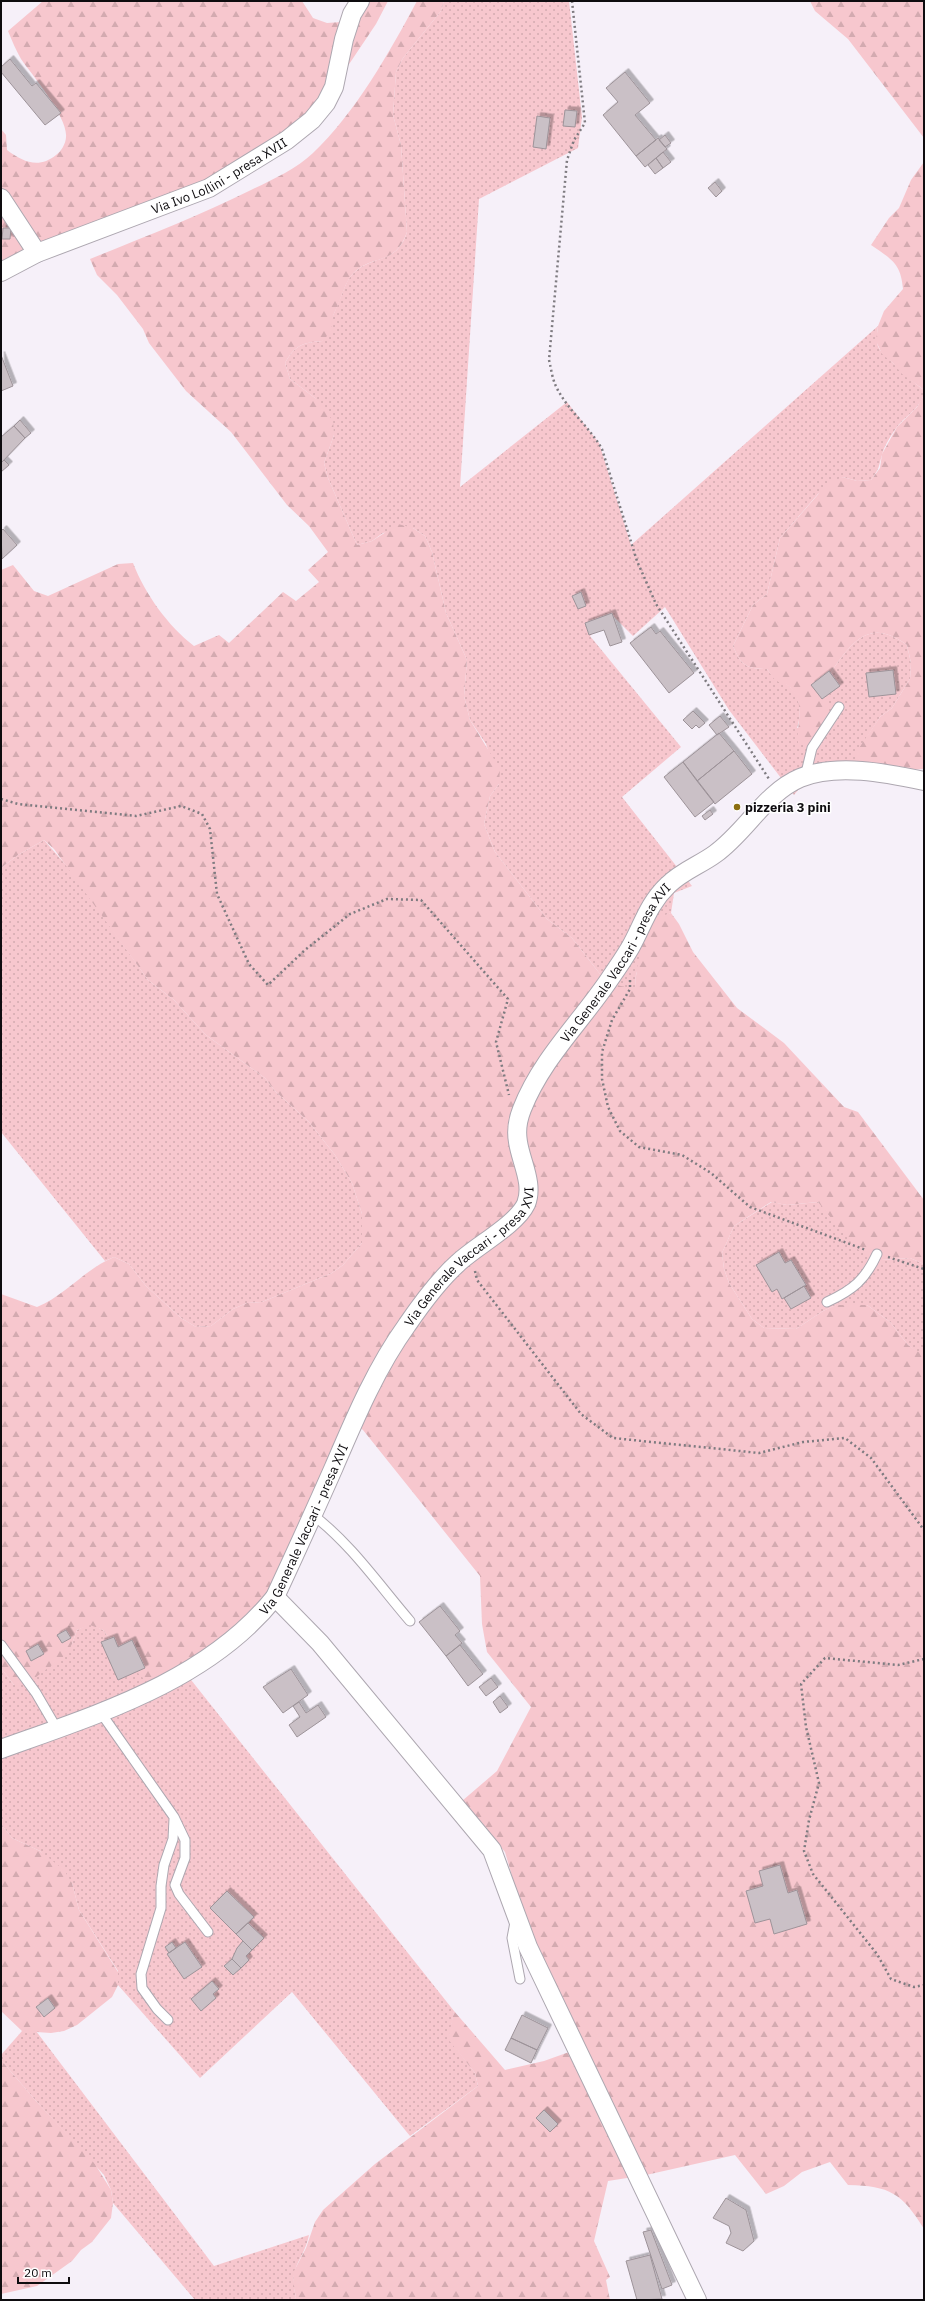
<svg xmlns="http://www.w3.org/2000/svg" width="925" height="2301" viewBox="0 0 925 2301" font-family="'IBM Plex Sans',sans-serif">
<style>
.grass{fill:url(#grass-dots)}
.forest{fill:url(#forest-firs)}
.building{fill:#cac0c6;stroke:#9d9399;filter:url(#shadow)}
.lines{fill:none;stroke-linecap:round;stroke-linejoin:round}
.service-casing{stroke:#ada7b0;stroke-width:11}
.minor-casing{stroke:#ada7b0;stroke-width:20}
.path{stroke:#7e7b80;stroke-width:2.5;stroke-dasharray:2 3;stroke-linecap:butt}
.service{stroke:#fff;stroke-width:9}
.minor{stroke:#fff;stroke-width:18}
.poi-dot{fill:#8c6f11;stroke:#fff;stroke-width:1.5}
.labels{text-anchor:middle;stroke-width:3;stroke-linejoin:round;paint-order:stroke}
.street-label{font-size:13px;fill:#0e0c0f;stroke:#fff}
.poi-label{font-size:13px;font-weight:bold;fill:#0e0c0f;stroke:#fff;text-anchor:start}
</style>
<defs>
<pattern id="grass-dots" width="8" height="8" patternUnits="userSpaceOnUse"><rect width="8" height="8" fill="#f7c7ce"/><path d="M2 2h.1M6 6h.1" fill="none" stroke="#d3aab0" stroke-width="1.8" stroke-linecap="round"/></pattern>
<pattern id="forest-firs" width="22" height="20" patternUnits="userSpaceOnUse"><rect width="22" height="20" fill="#f7c7ce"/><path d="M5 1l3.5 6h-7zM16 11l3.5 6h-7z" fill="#d3aab0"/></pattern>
<filter id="shadow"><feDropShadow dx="3.5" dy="-3.5" stdDeviation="0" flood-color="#0004"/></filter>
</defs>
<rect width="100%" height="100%" fill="#f6f0f9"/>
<path class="grass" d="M 444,1 L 569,1 L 582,117 L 578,148 L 479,199 L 460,487 L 567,402 L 599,443 L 631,545 L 878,326 C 875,350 878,348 893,363 C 904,373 912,382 924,390 C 924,406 905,416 897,427 C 892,434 884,446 882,455 C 878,468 880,468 871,480 L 857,481 L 843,477 L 818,494 L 780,538 L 767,594 L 753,605 L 733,646 C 741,665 746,669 767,669 C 776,682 778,679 789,686 C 802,695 801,716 797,728 L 829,716 C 827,706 825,696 827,685 C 828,675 835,666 841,658 C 861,631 878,624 907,645 L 911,663 L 910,679 L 892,708 L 880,717 L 856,754 L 864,766 L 808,778 L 794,795 L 729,710 L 665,607 L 633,636 L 612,615 L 590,636 L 681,747 L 622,797 L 692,886 L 674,893 L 671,913 L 657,919 L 636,974 L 635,990 L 607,983 L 572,938 L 547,919 L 495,852 L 484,824 L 490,796 L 499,784 L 486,744 L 470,720 L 464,696 L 467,660 L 446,613 L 432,552 L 425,536 L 413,528 L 383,533 L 372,541 L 357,545 L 328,478 L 324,463 L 334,435 L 315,398 L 290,379 L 285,363 C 295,345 302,343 322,341 C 327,328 334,315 339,301 C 343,293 345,283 351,276 C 370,253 396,267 407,232 L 401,145 L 393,115 L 396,72 L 403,58 L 441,11 Z
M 44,840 L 72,872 L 148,980 L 174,1000 L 206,1035 L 265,1078 L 275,1091 L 309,1122 L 335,1155 L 352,1183 L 362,1214 L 362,1243 L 343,1265 L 332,1273 L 262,1302 L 247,1303 L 233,1309 L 211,1326 L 196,1327 L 181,1318 L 146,1286 L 129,1264 L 114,1257 L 105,1261 L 1,1132 L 1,868 L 18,855 Z
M 772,1202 L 787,1205 L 818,1202 L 881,1260 L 910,1258 L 924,1264 L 924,1351 L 920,1354 L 908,1345 L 890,1322 L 867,1305 L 836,1305 L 823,1311 L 796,1329 L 764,1328 L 752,1319 L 729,1283 L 724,1269 L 722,1253 L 734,1226 Z
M 90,1624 L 103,1630 L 128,1663 L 180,1666 L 454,2011 L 449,2039 L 475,2073 L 478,2086 L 410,2136 L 292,1992 L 200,2078 L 118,1985 L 118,1971 L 79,1910 L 72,1883 L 40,1851 L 12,1838 L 1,1824 L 1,1668 L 14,1685 L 72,1644 L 77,1630 Z
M 22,2031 L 36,2031 L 214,2266 L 309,2235 C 303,2263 288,2265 296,2297 L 294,2300 L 195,2300 L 113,2203 L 111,2190 L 104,2175 L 36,2101 L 1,2060 L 1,2055 Z"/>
<path class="forest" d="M 43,1 L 302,1 L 313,18 L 327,23 L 341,22 L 368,1 L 388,1 L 376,24 L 315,115 L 259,158 L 1,266 L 1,129 L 6,135 L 7,150 C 23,162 39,169 56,155 C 61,152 66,143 66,137 C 68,117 32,75 21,59 C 16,50 12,41 8,31 Z
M 417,1 L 444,1 L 441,11 L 403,58 L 396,72 L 393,115 L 401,145 L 407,232 C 395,268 369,253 351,276 C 345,284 343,293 339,302 C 334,315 331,316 332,331 L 322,341 C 302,343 295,345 285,363 L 290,379 L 315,398 L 333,421 L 334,435 L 324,463 L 328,478 L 357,545 L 372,541 L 398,524 L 413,528 L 425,536 L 432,552 L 446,613 L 467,660 L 464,696 L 470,720 L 500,769 L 499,784 L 490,796 L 484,824 L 495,852 L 547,919 L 572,938 L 607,983 L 635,989 C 636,970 641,933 656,919 C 660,916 666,915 671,913 L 679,924 L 693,952 L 737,1008 L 784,1043 L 844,1107 L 858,1112 L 924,1200 L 924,1264 L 910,1258 L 881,1260 L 867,1256 L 855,1247 L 818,1202 L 787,1205 L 771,1202 L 734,1226 L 722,1253 L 724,1269 L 729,1283 L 752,1319 L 764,1328 L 796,1329 L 823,1311 L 836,1305 L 867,1305 L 890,1322 L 908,1345 L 920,1353 L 924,1351 L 924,2229 C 902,2193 890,2186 848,2185 L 830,2162 L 802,2172 L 784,2186 L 766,2194 L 735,2155 L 646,2175 L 608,2181 L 594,2241 L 610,2277 L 606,2280 L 610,2300 L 294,2300 L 296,2297 L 293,2284 L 294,2271 L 306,2248 L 315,2222 L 323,2210 L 375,2164 L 478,2086 L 475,2073 L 448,2039 L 454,2011 L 505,2070 L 544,2061 L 583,2047 L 526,1924 L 505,1852 L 462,1801 L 497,1771 L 531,1707 L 487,1652 L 482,1624 L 480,1576 L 363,1430 L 348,1419 L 268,1599 L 229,1637 L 149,1684 L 128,1663 L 103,1630 L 90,1625 L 77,1630 L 72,1644 L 64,1656 L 28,1683 L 14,1685 L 1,1668 L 1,1294 L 37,1307 C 66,1295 85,1269 114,1257 L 129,1264 L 146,1286 L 181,1318 L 196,1327 L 211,1326 L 233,1309 L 247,1303 L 262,1302 L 332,1273 L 343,1265 L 362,1243 L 362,1214 L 352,1183 L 335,1155 L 309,1122 L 275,1091 L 265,1078 L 206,1035 L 174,1000 L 148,980 L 54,849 L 44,840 L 18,855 L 1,868 L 1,570 L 13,565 L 34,591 L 48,596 L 118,564 L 133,563 C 145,594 168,626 194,646 L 219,635 L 229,643 L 283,592 L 296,601 L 319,582 L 308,570 L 328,552 L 309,526 L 287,505 L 231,432 L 186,391 L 149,343 L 143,329 L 117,295 L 97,275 L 90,259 C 144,237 199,216 251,190 C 272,180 296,169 313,153 C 354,115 391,50 417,1 Z
M 810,1 L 924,1 L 924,138 L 848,39 L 815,11 Z
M 924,162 L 924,390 L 902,374 L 893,363 L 882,354 L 876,341 L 878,326 L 884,311 L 903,289 C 901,263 891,259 871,245 L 889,218 L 899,208 L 911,180 Z
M 924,395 L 924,769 L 894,771 L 864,766 L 855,754 L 880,717 L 892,708 L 910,679 L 911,663 L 907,645 C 878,624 861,631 841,658 C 835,666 828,675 827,685 C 825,695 830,707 829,716 C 827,725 818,736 813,743 L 798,743 C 796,723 806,706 791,688 C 788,684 781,684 777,681 C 773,679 770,673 767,669 C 746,669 741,665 733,646 L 753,605 L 767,594 L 780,538 L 828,483 L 843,477 L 857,481 L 871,480 L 880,468 L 882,454 L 897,427 L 917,407 Z
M 1,1824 L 12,1838 L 40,1851 L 64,1870 L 72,1883 L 79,1910 L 118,1972 L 118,1985 L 112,1997 L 77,2025 L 64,2031 L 51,2033 L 22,2031 L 1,2011 Z
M 1,2060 L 36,2101 L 95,2164 L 111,2190 L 113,2203 L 111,2218 L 92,2242 L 81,2250 L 72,2261 L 37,2286 L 1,2294 Z"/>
<path class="building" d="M 10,59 L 32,86 L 36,83 L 61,113 L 45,125 L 1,72 L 1,67 Z
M 625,72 L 650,103 L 635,115 L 656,140 L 636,156 L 603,115 L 618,102 L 606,88 Z
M 565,110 L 577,111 L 575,127 L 563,126 Z
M 537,116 L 550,118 L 546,149 L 533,147 Z
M 665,135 L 671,143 L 665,147 L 659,140 Z
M 658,138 L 667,149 L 645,167 L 636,156 Z
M 663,152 L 671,162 L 663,168 L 656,158 Z
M 656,158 L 663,168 L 655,174 L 648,165 Z
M 715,182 L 722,191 L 716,197 L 708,188 Z
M 3,228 L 11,228 L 10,239 L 2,239 Z
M 1,355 L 13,386 L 1,391 Z
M 20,420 L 31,433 L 25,438 L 14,426 Z
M 14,426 L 25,438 L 1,463 L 1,437 Z
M 4,460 L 9,465 L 1,472 L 1,463 Z
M 3,529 L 17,545 L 2,559 L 1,531 Z
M 581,592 L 586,606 L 578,609 L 572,596 Z
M 612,613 L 622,642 L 610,646 L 604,630 L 589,635 L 585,623 Z
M 651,627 L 656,634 L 660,631 L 694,673 L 669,693 L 630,643 Z
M 893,670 L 896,694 L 869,697 L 866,673 Z
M 829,671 L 840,686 L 822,699 L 811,685 Z
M 693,711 L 705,723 L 699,728 L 696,725 L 692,729 L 683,720 Z
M 720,716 L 729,727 L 717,735 L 709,725 Z
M 719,733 L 734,751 L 697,781 L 683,762 Z
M 734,751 L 752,774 L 715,804 L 697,781 Z
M 683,762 L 714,802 L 695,817 L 664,777 Z
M 710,810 L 713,814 L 705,820 L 702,816 Z
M 779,1252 L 785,1263 L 791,1260 L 806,1285 L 782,1299 L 777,1289 L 772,1292 L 756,1265 Z
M 804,1286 L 811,1298 L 791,1309 L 784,1298 Z
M 440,1606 L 460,1631 L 455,1635 L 462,1643 L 446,1656 L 419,1622 Z
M 66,1630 L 71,1638 L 62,1643 L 57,1635 Z
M 114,1637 L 118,1647 L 132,1640 L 145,1668 L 118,1680 L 101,1642 Z
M 38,1644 L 44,1654 L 31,1661 L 26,1651 Z
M 460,1645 L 483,1674 L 468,1686 L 446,1656 Z
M 291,1669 L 308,1695 L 283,1713 L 263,1687 Z
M 491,1678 L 498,1687 L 486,1696 L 479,1687 Z
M 500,1696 L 508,1707 L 500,1713 L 493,1702 Z
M 299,1702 L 306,1713 L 318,1705 L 326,1717 L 297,1737 L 289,1725 L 300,1717 L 293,1706 Z
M 780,1865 L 788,1893 L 797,1890 L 807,1924 L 774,1934 L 770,1919 L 755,1923 L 746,1891 L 763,1886 L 759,1871 Z
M 227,1891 L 254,1917 L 236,1934 L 210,1908 Z
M 248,1923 L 264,1938 L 252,1950 L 236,1934 Z
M 243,1941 L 252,1950 L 246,1956 L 249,1960 L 241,1968 L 232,1959 L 237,1948 Z
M 172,1942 L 176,1948 L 169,1953 L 165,1947 Z
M 185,1942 L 202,1967 L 184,1979 L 167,1954 Z
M 232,1959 L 241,1968 L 233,1975 L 224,1966 Z
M 212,1981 L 219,1989 L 213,1994 L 216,1998 L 201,2011 L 191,1999 Z
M 48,1998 L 55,2008 L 44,2017 L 36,2007 Z
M 522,2015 L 548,2028 L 537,2050 L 511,2038 Z
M 511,2038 L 537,2050 L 531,2063 L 505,2050 Z
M 544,2110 L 558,2124 L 550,2132 L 536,2118 Z
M 726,2198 L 746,2210 L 754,2241 L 743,2251 L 726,2243 L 731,2233 L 729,2226 L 713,2218 Z
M 651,2230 L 672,2285 L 662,2289 L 643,2232 Z
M 650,2255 L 662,2299 L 637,2300 L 626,2261 Z"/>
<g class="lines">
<g class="service-casing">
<path id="service" d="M 805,777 L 812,748 L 839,707
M 827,1302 C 853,1290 865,1280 877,1254
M 313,1515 C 351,1544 379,1585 410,1621
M 1,1645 L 36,1693 L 57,1729
M 101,1713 L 174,1817 L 185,1840 L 185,1858 L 175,1885 L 179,1894 L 208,1932
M 515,1922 L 512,1938 L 520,1979
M 168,2020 L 157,2009 L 142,1988 L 141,1974 L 161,1908 L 161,1886 L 164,1865 L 173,1839 L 174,1819"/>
</g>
<g class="minor-casing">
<g id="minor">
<path d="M 1,198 L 37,253"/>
<path id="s1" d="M 1,272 L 37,253 L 209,188 L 287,140 L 312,120 L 326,103 L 334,87 L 344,39 L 352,14 L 360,1"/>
<path d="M 275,1597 L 320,1643 L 492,1850 L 528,1947 L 697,2300"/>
<path id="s2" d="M 1,1749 C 98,1714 208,1681 275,1597 C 295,1554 315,1510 334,1467 C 355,1418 376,1368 407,1325 C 422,1303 438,1281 458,1263 C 476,1246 516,1225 526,1204 C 534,1184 521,1162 518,1142 C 516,1131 518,1119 522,1109 C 542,1058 582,1021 611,977 C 618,967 624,958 630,948 C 643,925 648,904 668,885 C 682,871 700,865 715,854 C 746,832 765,793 800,778 C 837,763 886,773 924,781"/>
</g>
</g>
<path class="path" d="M 572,1 L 585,123 L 574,140 L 567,160 L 549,360 C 551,368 552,377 555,384 C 565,408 589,426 602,449 L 637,561 L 656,604 L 769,779
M 1,799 L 18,804 L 136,816 L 181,806 L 202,814 L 210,829 L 217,894 L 249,964 L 268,985 L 305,950 L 350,914 L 387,899 L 421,900 L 508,999 L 496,1042 L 509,1095
M 630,980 L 630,989 L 612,1020 L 602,1052 L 602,1079 L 608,1107 L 620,1131 L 639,1147 L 682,1155 L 711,1173 L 750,1207 L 866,1250
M 888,1257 L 924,1269
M 475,1271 L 477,1280 L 581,1414 L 613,1438 L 759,1453 L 803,1442 L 845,1438 L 871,1458 L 924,1530
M 924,1659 L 898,1665 L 825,1658 L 801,1684 L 806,1727 L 819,1783 L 809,1820 L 804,1851 L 813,1874 L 877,1954 L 891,1979 L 914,1987 L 924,1985"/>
<use href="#service" class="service"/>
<use href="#minor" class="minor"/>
</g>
<circle class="poi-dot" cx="737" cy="807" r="4"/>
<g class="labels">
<g class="street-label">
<text dy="5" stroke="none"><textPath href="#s1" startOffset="239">Via Ivo Lollini - presa XVII</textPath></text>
<text dy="5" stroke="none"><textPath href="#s2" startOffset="1063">Via Generale Vaccari - presa XVI</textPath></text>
<text dy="5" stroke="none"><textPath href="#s2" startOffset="715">Via Generale Vaccari - presa XVI</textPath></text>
<text dy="5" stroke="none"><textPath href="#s2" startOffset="391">Via Generale Vaccari - presa XVI</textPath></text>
</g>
<g class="poi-label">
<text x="745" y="812">pizzeria 3 pini</text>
</g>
</g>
<rect width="925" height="2301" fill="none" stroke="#0e0c0f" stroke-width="4"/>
<path d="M18 2277v6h51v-6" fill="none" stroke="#0e0c0f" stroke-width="2"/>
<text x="24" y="2277" font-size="12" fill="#0e0c0f" stroke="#ffffff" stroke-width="3" paint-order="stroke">20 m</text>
</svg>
